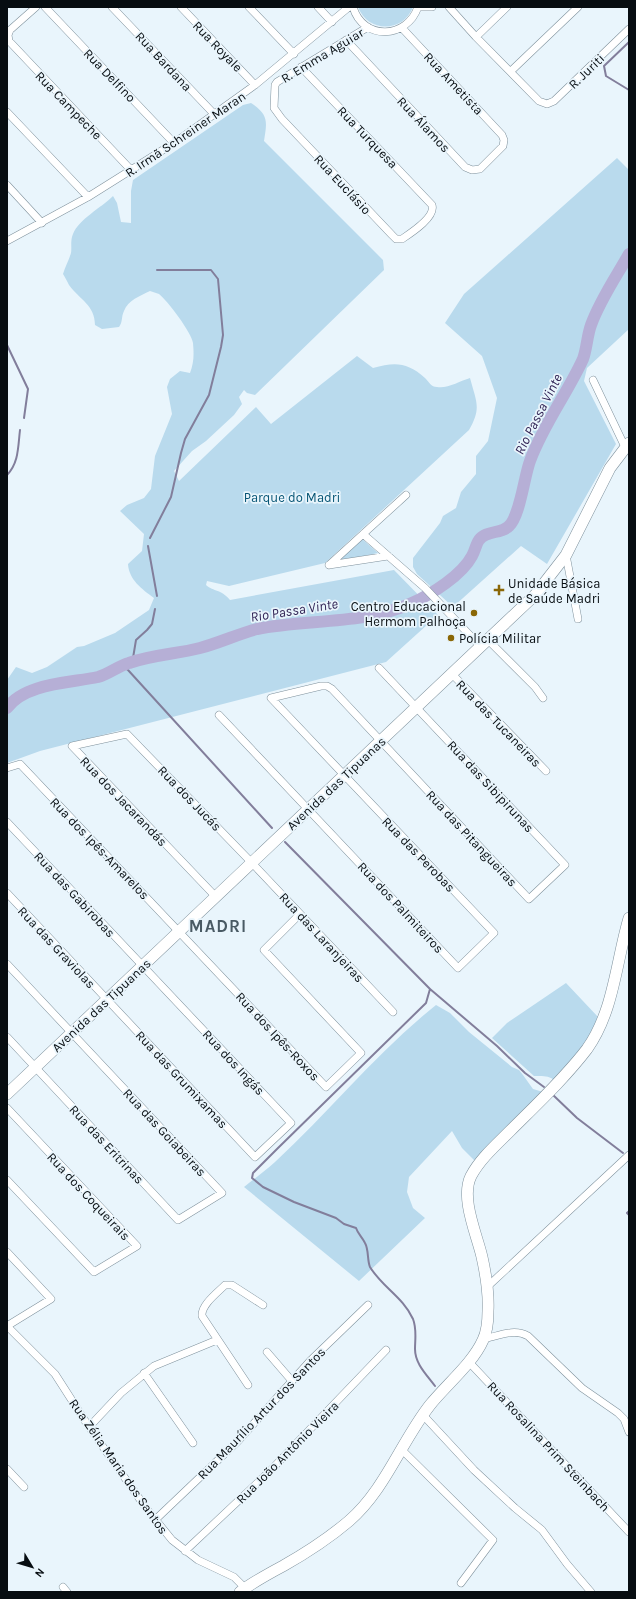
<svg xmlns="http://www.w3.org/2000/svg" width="636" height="1599" viewBox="0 0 636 1599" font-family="Karla,sans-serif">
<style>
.green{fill:#b9daed}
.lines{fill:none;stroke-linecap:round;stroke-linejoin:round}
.stream{stroke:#827e9b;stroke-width:2}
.river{stroke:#b6afd6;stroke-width:12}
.minor-casing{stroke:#7f919c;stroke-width:8}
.secondary-casing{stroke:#7f919c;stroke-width:12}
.minor{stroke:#fff;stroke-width:7}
.secondary{stroke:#fff;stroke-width:11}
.poi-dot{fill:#8a6706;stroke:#e9f5fc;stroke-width:1.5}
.labels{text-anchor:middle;stroke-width:3.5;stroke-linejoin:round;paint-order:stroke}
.street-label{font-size:13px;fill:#070d11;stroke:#e9f5fc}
.park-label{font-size:13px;fill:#075575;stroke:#e9f5fc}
.poi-label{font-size:13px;fill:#070d11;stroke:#e9f5fc;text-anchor:start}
.water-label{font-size:14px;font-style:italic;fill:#312455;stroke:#e9f5fc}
.district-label{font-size:17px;font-weight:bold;letter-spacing:1px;fill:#495a64;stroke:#e9f5fc}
</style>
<rect width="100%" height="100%" fill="#e9f5fc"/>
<path class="green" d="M 358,7 L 413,7 C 403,33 368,33 358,7 Z
M 251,103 C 269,115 267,122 264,141 L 383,260 L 384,270 L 255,395 L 247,393 L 244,390 L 239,397 L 242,404 L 234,415 L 206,441 L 192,451 L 174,471 L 179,481 L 256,407 L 271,424 L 357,356 L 373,368 C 395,362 407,362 425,378 C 429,382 431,387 437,387 C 447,389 460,381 470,378 C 476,401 482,408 469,430 L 325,563 L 229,586 L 207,581 L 206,585 C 214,592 221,589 230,600 L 394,570 L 438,615 L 386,662 L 40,751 L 7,763 L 7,680 L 16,667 L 32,673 L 47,667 L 77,647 L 84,646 L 115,633 L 149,610 L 154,598 C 142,589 129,580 128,564 L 142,551 L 144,534 L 120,511 L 127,505 L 144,498 L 151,489 L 155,456 L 172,414 L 167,387 L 170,379 L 180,371 L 190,373 C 194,362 194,355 193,343 C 192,333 167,300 159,294 C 156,293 153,292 150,291 C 140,296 128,300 124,311 C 121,317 123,322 119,327 L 102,329 L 95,325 C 95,305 80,300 69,285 C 67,281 65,277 63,274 C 65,267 69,260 71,253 C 72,247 70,241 73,234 C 79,219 101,208 113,196 L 117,203 L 121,222 L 131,223 L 131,191 L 133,180 L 243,105 Z
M 617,158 L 629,170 L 629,329 L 587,368 L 584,381 L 616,444 L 547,564 L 521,546 L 453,607 L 417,574 L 413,567 L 413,558 L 440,523 L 443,516 L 456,508 L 461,492 L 476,474 L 476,456 L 488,441 L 497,398 L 482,356 L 445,323 L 464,294 Z
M 361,538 L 378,553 L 340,561 L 339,559 Z
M 566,983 L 599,1018 L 589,1040 L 555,1081 C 549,1075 542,1076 534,1076 L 492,1038 L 507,1023 Z
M 436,1005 L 450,1013 L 469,1032 L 512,1067 L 519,1070 L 523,1075 L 533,1089 L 543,1092 L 477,1163 L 462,1148 L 452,1131 L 409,1177 L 407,1192 L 413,1208 L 425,1218 L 359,1281 L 244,1187 C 254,1179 265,1171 275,1162 C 330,1111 377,1052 436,1005 Z"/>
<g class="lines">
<path class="stream" d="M 629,42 L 604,66 L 606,76 L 629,90
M 7,345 L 28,389 L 24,418
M 7,475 C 19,463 18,446 20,430
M 150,538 L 171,497 L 181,453 L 185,439 L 209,395 L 221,347 L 223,335 L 218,279 L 211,270 L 157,270
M 148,546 L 157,596
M 130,662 L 133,658 L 136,640 L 147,630 L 152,624 L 155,609
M 121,666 L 128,670 L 272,828
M 285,842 L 430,989 L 497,1046 L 525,1073 L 544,1087
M 430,989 L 426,1003 L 277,1149 L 253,1173 L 252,1178 L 263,1187 L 294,1202 L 336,1218 L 344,1224 L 356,1228 C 358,1234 362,1237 365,1243 C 369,1250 367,1260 370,1267 C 382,1287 403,1297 413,1319 C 417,1329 415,1339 415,1349 C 415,1364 427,1375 435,1386
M 552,1094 L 577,1118 L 623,1153
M 629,1211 L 627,1213 L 629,1215"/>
<path class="river" d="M 7,708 C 25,683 70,683 98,677 C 109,674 118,666 129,663 C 151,655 177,654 200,648 C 219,643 238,634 257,629 C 308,619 364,625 412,603 C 432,594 462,575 472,556 C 475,551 476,544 479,540 C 486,530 502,534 509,526 C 520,516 524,477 530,461 C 543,425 567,394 583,359 C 587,348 587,336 591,325 C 600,300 616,277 629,254"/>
<g class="minor-casing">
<path id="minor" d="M 36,7 L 10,30 L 8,35 L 9,41 L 132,171
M 45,7 L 174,143
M 112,7 L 215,115
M 181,7 L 255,85
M 249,7 L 294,54
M 318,7 L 332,22
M 353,7 C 363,41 407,39 418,7
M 420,7 L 432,7
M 449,7 L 476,37 L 539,101 L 547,104 L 554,101 L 629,29
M 476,37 L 507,7
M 346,40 L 465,167 L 472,170 L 480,169 L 503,146 L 504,140 L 502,135 L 402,28
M 301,67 L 432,205 C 436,217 411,233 402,239 L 396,239 L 392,235 L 282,119 L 274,108 L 275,85 L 277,82 L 368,27
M 511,71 L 578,7
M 7,112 L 88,197
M 7,185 L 42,223
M 7,241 L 88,197 L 174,143 L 255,85 L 349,7
M 593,380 L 625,447
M 363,534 L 425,588 L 481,647
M 566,555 L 578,619
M 329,565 L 406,495
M 329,565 L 388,556
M 488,640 L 535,687 L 543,698
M 452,674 L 546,771
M 219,715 L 458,968 L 494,933 L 271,698 L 321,686 L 327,686 L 332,689 L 529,899 L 565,865 L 379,668
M 7,768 L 20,764 L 326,1087 L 361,1053 L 264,950 L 300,914
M 7,822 L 291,1123 L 255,1157 L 7,893
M 216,897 L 72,746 L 127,734 L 252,863 L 393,1012
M 7,964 L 222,1193 L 178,1220 L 7,1037
M 7,1108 L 137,1246 L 94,1272 L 7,1180
M 7,1252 L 51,1299 L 7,1326
M 487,1287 L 629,1155
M 7,1326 L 55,1374 L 89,1427 L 146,1508 L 172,1540 L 198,1560 L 234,1577 L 245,1588
M 484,1339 C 498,1336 514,1328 528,1336 L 582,1388 L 618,1413 L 624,1419 L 629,1432
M 267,1352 L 292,1381
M 468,1361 L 629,1532
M 144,1373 L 193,1443
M 248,1385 L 202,1316 C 201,1305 217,1293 225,1285 L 232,1285 L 263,1305
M 423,1415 L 474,1470 L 515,1508 L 542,1530 L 567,1564 L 591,1592
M 89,1427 L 121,1393 L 154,1366 L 217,1340
M 401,1449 L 493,1540 L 461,1583
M 7,1469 L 24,1487
M 155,1520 L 238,1441 L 310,1361 L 368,1305
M 185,1551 L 270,1471 L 386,1350
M 63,1587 L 67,1592"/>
</g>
<g class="secondary-casing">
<path id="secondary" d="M 7,1094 L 535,595 L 566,555 L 610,468 L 629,443
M 240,1592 C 253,1582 268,1574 283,1566 C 306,1553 329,1538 349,1521 C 385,1490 401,1442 430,1405 C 446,1385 473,1363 483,1340 C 487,1332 488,1321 488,1311 C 489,1293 486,1275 482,1257 C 477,1235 460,1198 471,1176 C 480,1159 496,1145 510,1131 C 536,1105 564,1079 587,1049 C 614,1011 616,962 629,918"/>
</g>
<use href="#minor" class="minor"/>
<use href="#secondary" class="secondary"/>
</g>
<g class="poi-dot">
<path d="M497 584h4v4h4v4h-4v4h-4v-4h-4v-4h4z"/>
<circle cx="474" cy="613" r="4"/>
<circle cx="451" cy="638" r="4"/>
</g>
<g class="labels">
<g class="street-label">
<text transform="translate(218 46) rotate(46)" y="5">Rua Royale</text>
<text transform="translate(322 55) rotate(-31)" y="5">R. Emma Aguiar</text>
<text transform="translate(164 61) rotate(47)" y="5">Rua Bardana</text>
<text transform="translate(586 71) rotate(-44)" y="5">R. Juriti</text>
<text transform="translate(110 75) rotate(46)" y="5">Rua Delfino</text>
<text transform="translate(454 83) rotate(47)" y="5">Rua Ametista</text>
<text transform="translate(69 105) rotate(46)" y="5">Rua Campeche</text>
<text transform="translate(424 124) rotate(47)" y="5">Rua Álamos</text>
<text transform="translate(185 134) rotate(-34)" y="5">R. Irmã Schreiner Maran</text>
<text transform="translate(368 137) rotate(46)" y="5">Rua Turquesa</text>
<text transform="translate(343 184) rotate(47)" y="5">Rua Euclásio</text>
<text transform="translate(499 723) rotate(46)" y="5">Rua das Tucaneiras</text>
<text transform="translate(336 783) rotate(-43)" y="5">Avenida das Tipuanas</text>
<text transform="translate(491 786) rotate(47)" y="5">Rua das Sibipirunas</text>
<text transform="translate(190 798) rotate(46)" y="5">Rua dos Jucás</text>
<text transform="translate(124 801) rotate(46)" y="5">Rua dos Jacarandás</text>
<text transform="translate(472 838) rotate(47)" y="5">Rua das Pitangueiras</text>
<text transform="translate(100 848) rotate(46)" y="5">Rua dos Ipês-Amarelos</text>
<text transform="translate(419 854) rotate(46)" y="5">Rua das Perobas</text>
<text transform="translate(75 894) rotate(47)" y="5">Rua das Gabirobas</text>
<text transform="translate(401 907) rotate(47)" y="5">Rua dos Palmiteiros</text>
<text transform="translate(322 937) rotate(47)" y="5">Rua das Laranjeiras</text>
<text transform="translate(57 947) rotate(47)" y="5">Rua das Graviolas</text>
<text transform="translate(101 1005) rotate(-43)" y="5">Avenida das Tipuanas</text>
<text transform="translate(278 1036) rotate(47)" y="5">Rua dos Ipês-Roxos</text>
<text transform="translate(234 1062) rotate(47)" y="5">Rua dos Ingás</text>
<text transform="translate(182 1079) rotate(47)" y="5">Rua das Grumixamas</text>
<text transform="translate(165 1132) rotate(47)" y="5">Rua das Goiabeiras</text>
<text transform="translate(107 1144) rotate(47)" y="5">Rua das Eritrinas</text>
<text transform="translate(89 1196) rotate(47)" y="5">Rua dos Coqueirais</text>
<text transform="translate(261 1413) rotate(-46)" y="5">Rua Maurílio Artur dos Santos</text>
<text transform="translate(549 1446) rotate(47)" y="5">Rua Rosalina Prim Steinbach</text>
<text transform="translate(287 1452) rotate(-45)" y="5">Rua João Antônio Vieira</text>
<text transform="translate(119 1466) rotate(55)" y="5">Rua Zélia Maria dos Santos</text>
</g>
<g class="park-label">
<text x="292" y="502">Parque do Madri</text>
</g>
<g class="poi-label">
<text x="508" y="588">Unidade Básica<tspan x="508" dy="15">de Saúde Madri</tspan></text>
<text x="466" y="611" text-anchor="end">Centro Educacional<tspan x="466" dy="15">Hermom Palhoça</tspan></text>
<text x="459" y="643">Polícia Militar</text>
</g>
<g class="water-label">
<text transform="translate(538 414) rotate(-63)" y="5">Rio Passa Vinte</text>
<text transform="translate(294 610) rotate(-9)" y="5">Rio Passa Vinte</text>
</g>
<g class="district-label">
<text x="218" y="932">MADRI</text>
</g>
</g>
<rect width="636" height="1599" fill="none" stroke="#070d11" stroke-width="16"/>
<g transform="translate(32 1567) rotate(128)" stroke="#e9f5fc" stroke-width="3" paint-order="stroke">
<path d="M0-3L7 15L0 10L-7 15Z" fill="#070d11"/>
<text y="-6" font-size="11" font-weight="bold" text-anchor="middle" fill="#070d11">N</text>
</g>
</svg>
